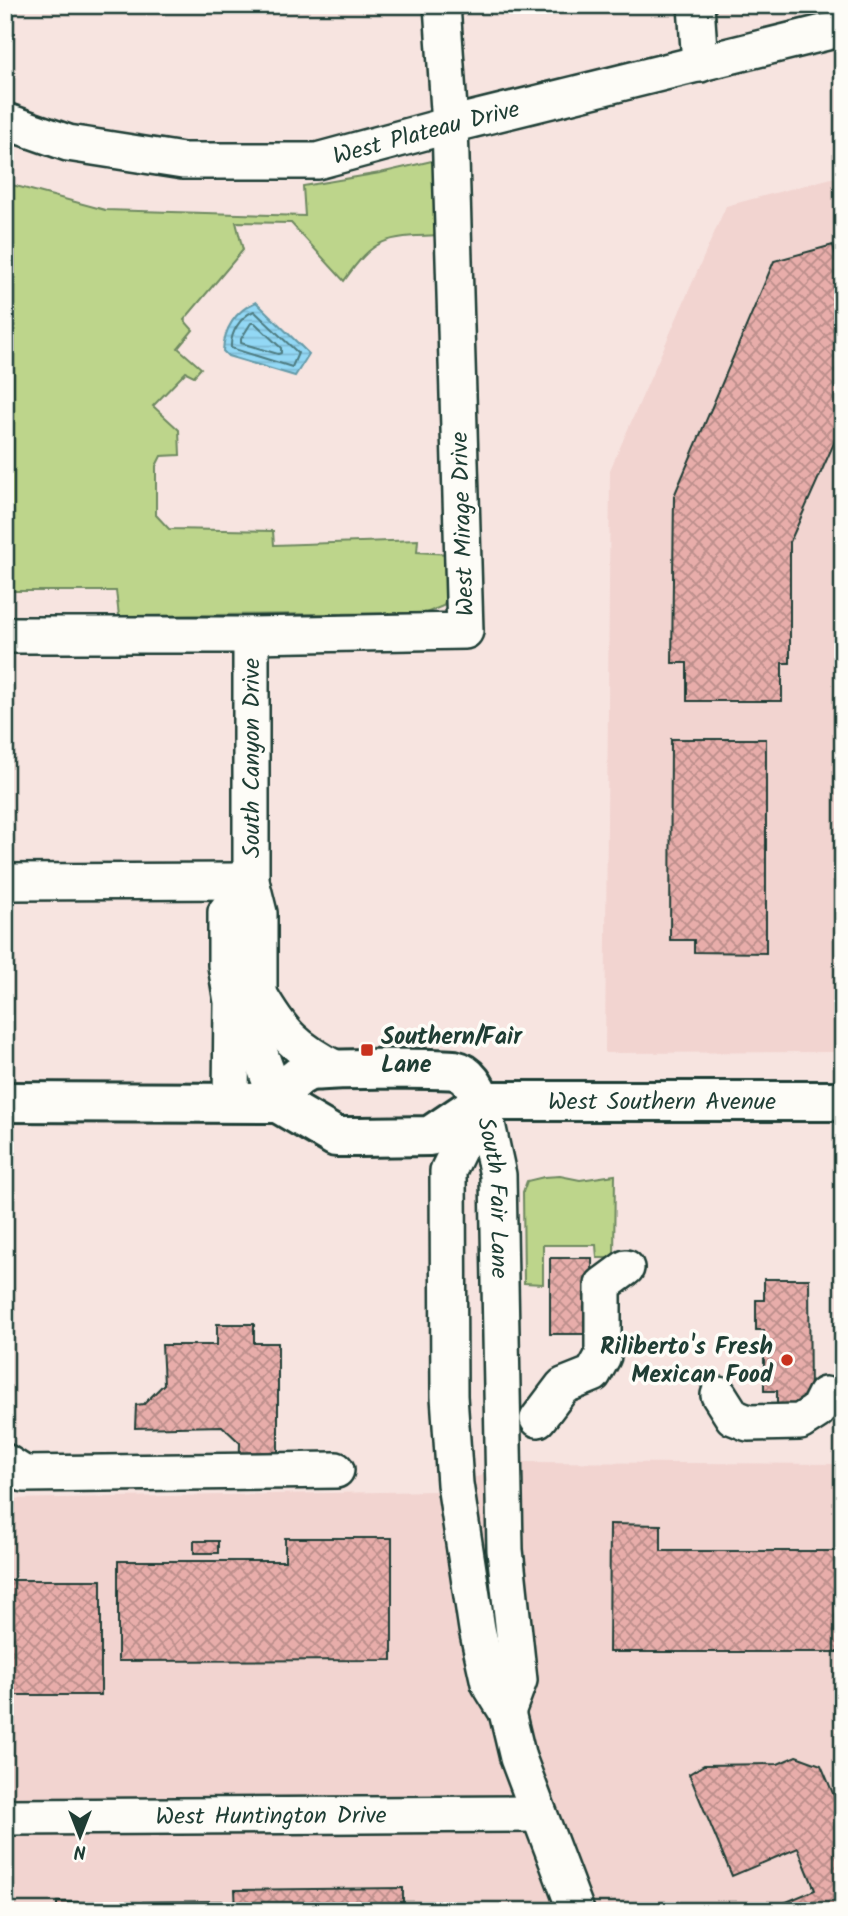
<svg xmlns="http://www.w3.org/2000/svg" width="848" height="1916" viewBox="0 0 848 1916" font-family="Kalam,sans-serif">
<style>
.built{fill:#f2d4d0}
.park{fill:#bdd58b;stroke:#6e8960;stroke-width:2}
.water{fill:url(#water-rules);stroke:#659aa8;stroke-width:2}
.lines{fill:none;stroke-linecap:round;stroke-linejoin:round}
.shore{stroke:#4d7b81;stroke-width:2}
.building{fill:url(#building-cross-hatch);stroke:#1f3d34;stroke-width:2}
.minor-casing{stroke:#1f3d34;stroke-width:40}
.major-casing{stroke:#1f3d34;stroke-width:44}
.minor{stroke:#fdfcf7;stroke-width:35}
.major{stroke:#fdfcf7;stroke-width:38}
.poi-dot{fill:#c8321e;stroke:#fdfcf7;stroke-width:2.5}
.labels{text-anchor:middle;stroke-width:7;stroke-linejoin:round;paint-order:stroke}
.street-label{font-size:24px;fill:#1f3d34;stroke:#fdfcf7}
.poi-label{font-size:24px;font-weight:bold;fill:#1f3d34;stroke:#fdfcf7;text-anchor:start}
</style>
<defs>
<pattern id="water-rules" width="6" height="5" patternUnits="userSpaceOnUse" patternTransform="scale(1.75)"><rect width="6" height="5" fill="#93d8f5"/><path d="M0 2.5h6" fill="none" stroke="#7ebad3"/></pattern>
<pattern id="building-cross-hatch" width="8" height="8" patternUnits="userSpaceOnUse" patternTransform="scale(1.75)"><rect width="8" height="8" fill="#e8adaa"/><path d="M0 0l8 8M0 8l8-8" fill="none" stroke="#bb8e8b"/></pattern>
</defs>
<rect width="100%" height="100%" fill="#f7e4e0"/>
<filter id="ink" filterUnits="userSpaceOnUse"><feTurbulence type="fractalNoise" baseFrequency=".0143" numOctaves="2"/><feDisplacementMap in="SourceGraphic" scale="14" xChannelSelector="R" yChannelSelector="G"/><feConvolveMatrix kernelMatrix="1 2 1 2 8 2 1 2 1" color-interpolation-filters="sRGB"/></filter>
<g filter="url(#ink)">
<path class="built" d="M 843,175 L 843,1052 L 605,1053 L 610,470 L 726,206 Z
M 520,1462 L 843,1464 L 843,1911 L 5,1911 L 5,1499 L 436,1491 Z"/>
<path class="park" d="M 436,160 L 440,235 C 387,237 375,236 344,281 L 291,223 L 236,222 L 243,250 L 184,320 L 193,330 L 178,348 L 201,368 L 194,376 L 186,372 L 153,406 L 179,430 L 180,455 L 161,456 L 156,466 L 156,515 L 169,529 L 273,531 L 274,545 L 418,540 L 417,552 L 449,554 L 448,595 L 443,606 L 426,613 L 119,616 L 116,591 L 5,591 L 5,183 L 105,210 L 305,216 L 303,186 L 380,173 Z
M 615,1175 L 614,1258 L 597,1258 L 596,1245 L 543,1245 L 543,1284 L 524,1283 L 523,1192 L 527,1181 L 544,1177 L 560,1176 L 580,1180 Z"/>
<path class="water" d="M 256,302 L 309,354 L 295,376 L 228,356 L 223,351 C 224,329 235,311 256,302 Z"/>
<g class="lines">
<path class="shore" d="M 254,311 L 298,353 L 292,367 L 231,348 C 230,333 240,317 254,311 Z
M 251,323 L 255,323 L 281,348 L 281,353 L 278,354 L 241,343 L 241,339 Z"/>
</g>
<path class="building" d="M 833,245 L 843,282 L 843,423 L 790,542 L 790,663 L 782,663 L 782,701 L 687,701 L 687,663 L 672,663 L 674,496 L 774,261 Z
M 671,739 L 766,739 L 766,953 L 694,952 L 694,940 L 670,940 Z
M 550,1258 L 592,1258 L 593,1334 L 550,1334 Z
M 764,1279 L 809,1279 L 810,1399 L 801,1399 L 801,1412 L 777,1413 L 777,1391 L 764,1391 L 764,1330 L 756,1330 L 756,1300 L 764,1300 Z
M 839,1309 L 843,1309 L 843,1392 L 838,1392 Z
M 217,1324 L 254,1324 L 254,1343 L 278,1343 L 278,1479 L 239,1479 L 240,1443 L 222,1426 L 135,1428 L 136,1405 L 144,1404 L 164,1384 L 162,1345 L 217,1345 Z
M 610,1524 L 661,1525 L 661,1551 L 843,1551 L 843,1652 L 609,1652 Z
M 285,1538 L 392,1538 L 392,1660 L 118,1661 L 118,1561 L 285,1561 Z
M 194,1541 L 218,1541 L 218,1553 L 194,1553 Z
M 5,1580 L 101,1580 L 101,1695 L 5,1695 Z
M 796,1756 L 821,1765 L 843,1817 L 843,1911 L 765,1911 L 815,1890 L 798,1848 L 732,1876 L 689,1774 L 704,1765 L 778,1764 Z
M 403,1888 L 403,1911 L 236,1911 L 235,1890 Z
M 230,1901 L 230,1911 L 143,1911 L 143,1902 Z
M 57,1902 L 131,1903 L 131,1911 L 57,1911 Z"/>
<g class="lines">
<g class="minor-casing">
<g id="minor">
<path d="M 696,5 L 700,64"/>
<path id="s1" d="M 5,121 L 68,143 L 183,161 L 317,161 L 450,125 L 843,28"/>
<path d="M 5,635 L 251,635 L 465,631 L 450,125 L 442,5"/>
<path d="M 251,635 L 251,881 L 259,913 L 259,1051 L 278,1103"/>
<path d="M 5,882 L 251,881"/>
<path d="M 259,994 C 282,1034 296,1049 338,1070"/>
<path d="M 482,1101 L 448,1171 L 449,1396 L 455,1484 L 477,1629 L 489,1683 L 507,1712 L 518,1758 L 576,1911"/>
<path id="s2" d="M 482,1101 L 498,1175 L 505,1550 L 519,1680 L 507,1712"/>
<path d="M 231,1103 L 232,1002 L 226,965 L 226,912 L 251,881"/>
<path d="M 719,1395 L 733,1417 L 748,1423 L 800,1422 L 817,1411 L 825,1395"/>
<path d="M 538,1419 L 563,1386 L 593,1374 L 603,1356 L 603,1285 L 626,1268"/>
<path d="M 5,1462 L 24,1474 L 336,1470"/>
<path id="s3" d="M 5,1817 L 538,1814"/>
</g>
</g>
<g class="major-casing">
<g id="major">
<path id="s4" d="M 5,1102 L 278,1103 L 336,1137 L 359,1137 L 430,1136 L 482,1101 L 843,1101"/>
<path d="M 278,1103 C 286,1090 292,1078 307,1072 C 314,1068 442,1068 454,1070 C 469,1073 476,1088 482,1101"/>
</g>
</g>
<use href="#minor" class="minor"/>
<use href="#major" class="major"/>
</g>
</g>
<g class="poi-dot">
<rect x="360" y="1043" width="14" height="14" rx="3.5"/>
<circle cx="787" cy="1360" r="7"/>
</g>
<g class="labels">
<g class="street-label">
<text dy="8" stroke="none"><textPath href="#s1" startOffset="430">West Plateau Drive</textPath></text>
<text transform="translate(462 524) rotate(-92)" y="8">West Mirage Drive</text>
<text transform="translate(251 758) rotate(-90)" y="8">South Canyon Drive</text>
<text dy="8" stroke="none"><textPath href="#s4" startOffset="677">West Southern Avenue</textPath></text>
<text dy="8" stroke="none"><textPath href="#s2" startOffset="98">South Fair Lane</textPath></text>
<text dy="8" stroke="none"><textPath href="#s3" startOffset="266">West Huntington Drive</textPath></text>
</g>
<g class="poi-label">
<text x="381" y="1044">Southern/Fair<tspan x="381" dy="28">Lane</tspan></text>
<text x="773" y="1354" text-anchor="end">Riliberto's Fresh<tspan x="773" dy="28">Mexican Food</tspan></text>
</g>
</g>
<rect width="848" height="1916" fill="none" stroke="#fdfcf7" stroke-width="28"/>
<rect x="14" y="14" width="820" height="1888" fill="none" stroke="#1f3d34" stroke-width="2.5" filter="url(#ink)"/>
<g transform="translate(80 1836) rotate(180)" stroke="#fdfcf7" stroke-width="5" paint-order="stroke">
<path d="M0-5L12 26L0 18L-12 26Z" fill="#1f3d34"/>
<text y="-10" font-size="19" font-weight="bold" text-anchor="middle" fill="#1f3d34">N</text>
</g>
</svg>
